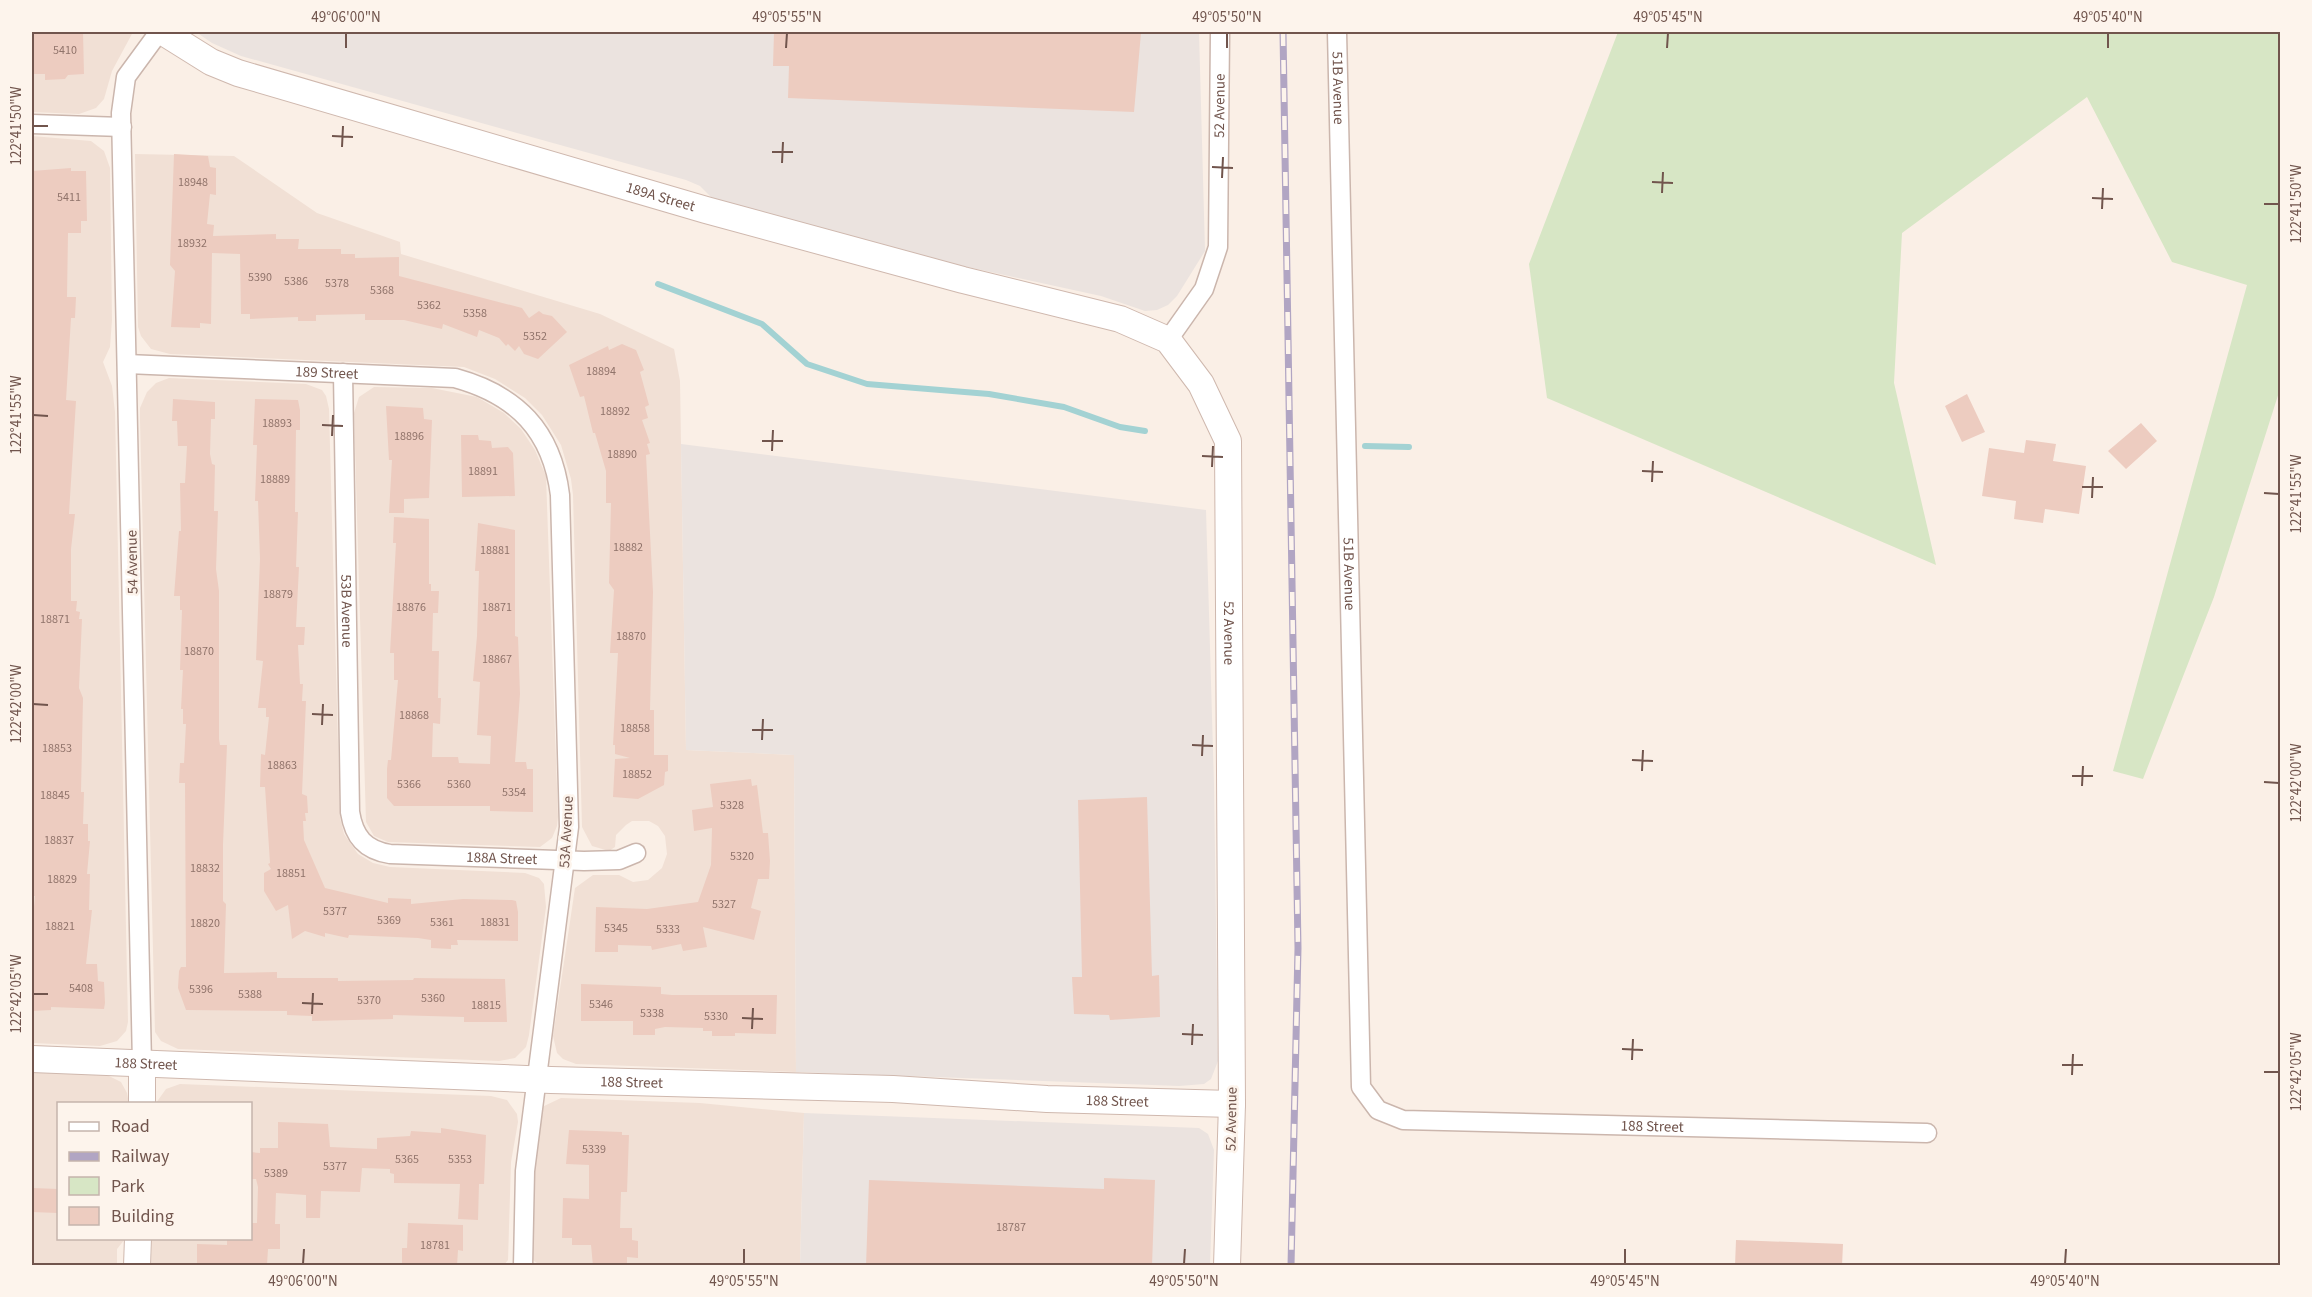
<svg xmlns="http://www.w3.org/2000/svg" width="2312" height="1297" viewBox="0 0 2312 1297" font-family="'Source Sans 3',sans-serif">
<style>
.residential{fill:#f1e0d5}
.industrial{fill:#ebe3df}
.green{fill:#d7e6c5}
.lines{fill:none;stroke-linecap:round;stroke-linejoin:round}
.stream{stroke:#a3d2d3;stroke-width:6}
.building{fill:#edccc0}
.street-casing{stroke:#cbb6ad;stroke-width:21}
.secondary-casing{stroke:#cfb8ae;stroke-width:28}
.street{stroke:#fff;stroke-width:18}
.secondary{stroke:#fff;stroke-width:26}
.rail-casing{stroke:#b1a5c3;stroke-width:7}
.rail{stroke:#fdf4ec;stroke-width:4.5;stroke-dasharray:14;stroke-linecap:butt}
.ticks{fill:none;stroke:#71554d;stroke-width:2}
.labels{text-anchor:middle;stroke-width:5;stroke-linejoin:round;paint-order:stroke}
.number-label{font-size:12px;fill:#90736a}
.street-label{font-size:15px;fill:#71554d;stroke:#fdf4ec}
.neatline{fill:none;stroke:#71554d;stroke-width:2}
.ticks-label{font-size:15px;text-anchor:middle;fill:#71554d}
</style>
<rect width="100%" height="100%" fill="#faefe6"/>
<path class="residential" d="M 32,32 L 133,32 L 112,71 L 104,99 L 96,108 L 79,114 L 32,112 Z
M 32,136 L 91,141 L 104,151 L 110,168 L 112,320 L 110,347 L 103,362 L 112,386 L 115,412 L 128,1022 L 126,1031 L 117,1041 L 100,1046 L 32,1043 Z
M 135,154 L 234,156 L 317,213 L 400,242 L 401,254 L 600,314 L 674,349 L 680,381 L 686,750 L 794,755 L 796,1072 L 576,1064 L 563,1059 L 557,1053 L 553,1036 L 575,888 L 593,875 L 619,875 L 633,882 L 648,880 L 662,868 L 667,854 L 665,836 L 658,826 L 649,821 L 632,821 L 626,825 L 616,835 L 615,847 L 609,851 L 592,846 L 582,827 L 573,495 L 571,479 L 561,445 L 542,415 L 525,398 L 495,379 L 464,367 L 170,354 L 151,349 L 141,336 L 138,327 Z
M 169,378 L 306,384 L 322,390 L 326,396 L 329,409 L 340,818 L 344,834 L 358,854 L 373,863 L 390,867 L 525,873 L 539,878 L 544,884 L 546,907 L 529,1035 L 526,1047 L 515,1058 L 499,1061 L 178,1049 L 161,1041 L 155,1032 L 140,420 L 140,408 L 147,392 L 156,383 Z
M 374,387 L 432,388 L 477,397 L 504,413 L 521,429 L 535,450 L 546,476 L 558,817 L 557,826 L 552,838 L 540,847 L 388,842 L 374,836 L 366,822 L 354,413 L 359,397 Z
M 32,1068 L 101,1072 L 121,1082 L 127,1093 L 129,1103 L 58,1104 L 58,1238 L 125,1239 L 117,1249 L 117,1265 L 32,1265 Z
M 180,1084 L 491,1096 L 507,1100 L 517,1114 L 518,1122 L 511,1162 L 508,1260 L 504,1265 L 151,1266 L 152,1239 L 250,1238 L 250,1104 L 156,1103 L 166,1089 Z
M 561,1098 L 700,1103 L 804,1113 L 800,1265 L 540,1265 L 534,1261 L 530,1257 L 530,1171 L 542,1107 Z"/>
<path class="industrial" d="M 196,32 L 1199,32 L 1205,251 L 1177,296 L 1168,305 L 1157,310 L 1145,311 L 1101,296 L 913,255 L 714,200 L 700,186 L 686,180 L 241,56 L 212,43 Z
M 681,444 L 1206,510 L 1214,785 L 1218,1061 L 1211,1079 L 1204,1084 L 1179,1086 L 796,1072 L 794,755 L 686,750 Z
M 804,1113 L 1199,1128 L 1208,1134 L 1214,1150 L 1210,1265 L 800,1266 Z"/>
<path class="green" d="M 1618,32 L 2280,32 L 2280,389 L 2214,597 L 2143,779 L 2113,771 L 2247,285 L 2172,262 L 2087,97 L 1902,233 L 1894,383 L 1936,565 L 1547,398 L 1529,264 Z"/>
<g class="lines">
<path class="stream" d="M 658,284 L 762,324 L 807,364 L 867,384 L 989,394 L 1064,407 L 1120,427 L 1145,431
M 1365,446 L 1409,447"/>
</g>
<path class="building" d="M 32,32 L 83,32 L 84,74 L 68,75 L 65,79 L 45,80 L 45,74 L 32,74 Z
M 774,32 L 1141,33 L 1134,112 L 788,98 L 789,66 L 773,66 Z
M 174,154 L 208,156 L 210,167 L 216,168 L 216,195 L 210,194 L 207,224 L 214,225 L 213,236 L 276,234 L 276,239 L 299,239 L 298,249 L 341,249 L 341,254 L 355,254 L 355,258 L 399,257 L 399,276 L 522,308 L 529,318 L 539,311 L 543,314 L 552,316 L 567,332 L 538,359 L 524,354 L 519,346 L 515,351 L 508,344 L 506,346 L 499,338 L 479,330 L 477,337 L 443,324 L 442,329 L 404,320 L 365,320 L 365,314 L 316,315 L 316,321 L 298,321 L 298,317 L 250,319 L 250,314 L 241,314 L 240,254 L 212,253 L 211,324 L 200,323 L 200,328 L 171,327 L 175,271 L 170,265 Z
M 71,168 L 71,171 L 86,171 L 87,221 L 81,221 L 81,233 L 68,233 L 67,297 L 76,297 L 75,318 L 71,318 L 66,400 L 76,401 L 69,514 L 75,514 L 71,549 L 71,601 L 77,601 L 76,611 L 80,612 L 79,619 L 82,619 L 79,688 L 83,698 L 81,792 L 84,792 L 83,824 L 88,824 L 88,841 L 90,841 L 87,874 L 90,874 L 89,910 L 92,910 L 86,964 L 97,964 L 98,981 L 104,982 L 105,1003 L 104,1009 L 51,1007 L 51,1010 L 32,1011 L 32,929 L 35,896 L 32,896 L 32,171 Z
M 622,344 L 636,350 L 644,370 L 640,372 L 649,405 L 645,407 L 648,418 L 642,420 L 650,443 L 647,444 L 650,454 L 646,455 L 653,592 L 650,710 L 654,710 L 654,755 L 668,755 L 668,771 L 665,772 L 664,785 L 638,799 L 613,797 L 615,759 L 630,758 L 615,754 L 615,745 L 613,745 L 618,653 L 610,653 L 614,590 L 609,583 L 611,503 L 606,503 L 606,471 L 595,433 L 593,433 L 584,396 L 580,397 L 569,365 L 608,346 L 609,350 Z
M 1967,394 L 1985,432 L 1962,442 L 1945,406 Z
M 173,399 L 215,402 L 215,419 L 211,419 L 210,454 L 212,464 L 215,465 L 214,511 L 218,511 L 216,569 L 219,591 L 219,739 L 220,745 L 227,745 L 223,845 L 223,901 L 226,904 L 224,973 L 277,972 L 277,978 L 338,978 L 338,981 L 413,980 L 414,978 L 505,979 L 507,1022 L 464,1022 L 464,1017 L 393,1015 L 393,1019 L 312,1021 L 312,1016 L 287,1015 L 287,1011 L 186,1010 L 178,988 L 179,971 L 181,967 L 186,967 L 185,783 L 179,783 L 180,763 L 184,763 L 186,724 L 183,724 L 183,709 L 181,709 L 183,670 L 180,670 L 182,610 L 180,610 L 180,596 L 174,596 L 179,531 L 181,531 L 180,483 L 185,483 L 187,446 L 178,446 L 177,421 L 172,421 Z
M 255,399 L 298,400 L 300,410 L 300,430 L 296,430 L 295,512 L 298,512 L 296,567 L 299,567 L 296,627 L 305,627 L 304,645 L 298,645 L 300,684 L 303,684 L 302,701 L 306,701 L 302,794 L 307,796 L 308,813 L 305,813 L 306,821 L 303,821 L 304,840 L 325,888 L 388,903 L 388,898 L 411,899 L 411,904 L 463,899 L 512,900 L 516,901 L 518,912 L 518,941 L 457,940 L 458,945 L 451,945 L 451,949 L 431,948 L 431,940 L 418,938 L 349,935 L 348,938 L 325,933 L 325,937 L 305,931 L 292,939 L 288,905 L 276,911 L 264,891 L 264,873 L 271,869 L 268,864 L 270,863 L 265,787 L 260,787 L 261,754 L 265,755 L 269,717 L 266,717 L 266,708 L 258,708 L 263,661 L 256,660 L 260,559 L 258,501 L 255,501 L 257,445 L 253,445 Z
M 386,406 L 423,408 L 424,419 L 432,420 L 429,498 L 404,499 L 404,513 L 389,513 L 392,460 L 389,460 Z
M 2141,423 L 2157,441 L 2126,469 L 2108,451 Z
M 461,435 L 478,435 L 479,440 L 491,441 L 492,448 L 508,447 L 513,453 L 515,496 L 462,497 Z
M 2026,440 L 2056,444 L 2053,461 L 2086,466 L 2079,514 L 2045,509 L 2043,523 L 2014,519 L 2016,501 L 1982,496 L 1989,448 L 2024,453 Z
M 394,517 L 429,519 L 429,584 L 431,584 L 431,591 L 439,591 L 438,613 L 433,613 L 432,651 L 439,651 L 438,698 L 441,698 L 440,724 L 433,723 L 432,757 L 458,757 L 459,763 L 490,764 L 491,736 L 477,735 L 480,682 L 473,681 L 477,636 L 479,571 L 475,571 L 478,523 L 515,530 L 515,636 L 518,637 L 520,694 L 515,762 L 526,762 L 527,769 L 533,769 L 533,812 L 490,811 L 490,806 L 394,806 L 387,798 L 387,769 L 388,760 L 391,760 L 398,680 L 394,680 L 394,653 L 390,653 L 396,543 L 393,543 Z
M 751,779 L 752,786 L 757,785 L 763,833 L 768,833 L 770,861 L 769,879 L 758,879 L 751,908 L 761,911 L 754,940 L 703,927 L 707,947 L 683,951 L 681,944 L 652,950 L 651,946 L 618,945 L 618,952 L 595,952 L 596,907 L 647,909 L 698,902 L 711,865 L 712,828 L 694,831 L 692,810 L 713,807 L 710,784 Z
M 1147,797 L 1152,976 L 1159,975 L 1160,1017 L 1110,1020 L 1109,1015 L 1074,1014 L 1072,977 L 1082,977 L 1078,800 Z
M 581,984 L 661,987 L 661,994 L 672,995 L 777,995 L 776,1034 L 735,1033 L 735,1036 L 712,1036 L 712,1031 L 703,1031 L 703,1028 L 665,1027 L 655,1029 L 655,1035 L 633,1035 L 633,1021 L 581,1021 Z
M 278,1122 L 328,1124 L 330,1147 L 377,1149 L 377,1138 L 410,1136 L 411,1131 L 441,1133 L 441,1128 L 486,1135 L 484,1184 L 479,1184 L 478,1220 L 458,1219 L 460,1184 L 394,1183 L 394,1174 L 390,1173 L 390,1169 L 362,1168 L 360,1192 L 321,1191 L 320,1218 L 306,1218 L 306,1195 L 276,1193 L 275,1224 L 280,1224 L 280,1249 L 268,1249 L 267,1265 L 197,1263 L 197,1244 L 227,1245 L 227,1239 L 250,1239 L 250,1223 L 257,1223 L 258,1187 L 256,1179 L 250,1179 L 250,1152 L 260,1153 L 260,1148 L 278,1148 Z
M 569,1130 L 622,1132 L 622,1135 L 629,1135 L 627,1192 L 621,1192 L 620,1228 L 632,1228 L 632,1240 L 638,1241 L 638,1258 L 627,1257 L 627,1266 L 593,1266 L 591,1245 L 572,1245 L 572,1238 L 562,1238 L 563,1198 L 589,1199 L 589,1165 L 566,1164 Z
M 1104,1178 L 1155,1180 L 1152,1266 L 866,1266 L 869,1180 L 1104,1189 Z
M 32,1188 L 58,1189 L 58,1213 L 32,1212 Z
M 408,1223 L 463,1225 L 463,1251 L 458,1250 L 457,1266 L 402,1265 L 402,1248 L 407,1248 Z
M 1736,1240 L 1843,1244 L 1842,1266 L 1735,1266 Z"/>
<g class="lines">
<g class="street-casing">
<g id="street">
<path id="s1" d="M 1337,32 L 1361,1087 L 1378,1110 L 1403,1120 L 1927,1133"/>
<path d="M 32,124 L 122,127"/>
<path id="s2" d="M 1168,340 L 1204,289 L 1218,247 L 1220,32"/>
<path id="s3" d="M 127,364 L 455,378 C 517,395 552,431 560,495 L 569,827 L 525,1171 L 523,1266"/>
<path id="s4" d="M 343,373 L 350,812 C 354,837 365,850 390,854 L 584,861 L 619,860 L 636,853"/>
<path d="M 142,1064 L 121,113 L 126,77 L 159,32"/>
</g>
</g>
<g class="secondary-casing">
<g id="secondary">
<path id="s5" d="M 163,32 L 211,62 L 238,73 L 706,210 L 963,280 L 1120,319 L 1168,340 L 1201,384 L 1228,441 L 1232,1104 L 1227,1266"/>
<path id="s6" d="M 32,1059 L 551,1080 L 893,1089 L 1047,1099 L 1232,1104"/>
<path d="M 142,1104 L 142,1064"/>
<path d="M 137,1266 L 138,1238"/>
</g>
</g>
<use href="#street" class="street"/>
<use href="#secondary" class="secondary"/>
<g class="rail-casing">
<path id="rail" d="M 1283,32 L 1298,948 L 1291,1266"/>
</g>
<use href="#rail" class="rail"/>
</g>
<path class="ticks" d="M 346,48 L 346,33M 786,48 L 787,33M 1227,48 L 1227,33M 1667,48 L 1668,33M 2108,48 L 2108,33M 33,126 L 48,126M 332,136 L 353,137M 342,147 L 343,126M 772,152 L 793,152M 782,163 L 783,142M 1212,167 L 1233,168M 1222,178 L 1223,157M 1652,182 L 1673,183M 1662,193 L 1663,172M 2092,198 L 2113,199M 2264,204 L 2279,204M 2102,209 L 2103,188M 33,415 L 48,416M 322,425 L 343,426M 332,436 L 333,415M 762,441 L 783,441M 772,451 L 773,430M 1202,456 L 1223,457M 1212,467 L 1213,446M 1642,471 L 1663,472M 1652,482 L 1653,461M 2082,487 L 2103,487M 2264,493 L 2279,494M 2092,498 L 2093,477M 33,704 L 48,705M 312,714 L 333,715M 322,725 L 323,704M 752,730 L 773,730M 762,740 L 763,719M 1192,745 L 1213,746M 1202,756 L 1203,735M 1632,760 L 1653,761M 1642,771 L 1643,750M 2072,776 L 2093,776M 2264,782 L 2279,783M 2082,786 L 2083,766M 33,994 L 48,994M 302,1003 L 323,1004M 312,1014 L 313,993M 742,1018 L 763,1019M 752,1029 L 753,1008M 1182,1034 L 1203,1035M 1192,1045 L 1193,1024M 1622,1049 L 1643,1050M 1632,1060 L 1633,1039M 2062,1065 L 2083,1065M 2264,1072 L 2279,1072M 2072,1075 L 2073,1054M 303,1264 L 304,1249M 744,1264 L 744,1249M 1184,1264 L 1185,1249M 1625,1264 L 1625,1249M 2065,1264 L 2066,1249"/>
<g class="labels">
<g class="number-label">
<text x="65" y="54">5410</text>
<text x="193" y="186">18948</text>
<text x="69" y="201">5411</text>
<text x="192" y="247">18932</text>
<text x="260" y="281">5390</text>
<text x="296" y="285">5386</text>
<text x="337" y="287">5378</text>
<text x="382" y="294">5368</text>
<text x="429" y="309">5362</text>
<text x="475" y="317">5358</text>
<text x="535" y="340">5352</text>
<text x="601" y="375">18894</text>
<text x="615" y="415">18892</text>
<text x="277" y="427">18893</text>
<text x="409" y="440">18896</text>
<text x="622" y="458">18890</text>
<text x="483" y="475">18891</text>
<text x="275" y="483">18889</text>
<text x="628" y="551">18882</text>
<text x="495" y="554">18881</text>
<text x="278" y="598">18879</text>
<text x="411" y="611">18876</text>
<text x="497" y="611">18871</text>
<text x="55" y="623">18871</text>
<text x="631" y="640">18870</text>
<text x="199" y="655">18870</text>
<text x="497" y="663">18867</text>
<text x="414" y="719">18868</text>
<text x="635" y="732">18858</text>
<text x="57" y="752">18853</text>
<text x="282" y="769">18863</text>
<text x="637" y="778">18852</text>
<text x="409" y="788">5366</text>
<text x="459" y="788">5360</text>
<text x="514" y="796">5354</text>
<text x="55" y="799">18845</text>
<text x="732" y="809">5328</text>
<text x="59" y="844">18837</text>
<text x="742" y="860">5320</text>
<text x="205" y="872">18832</text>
<text x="291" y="877">18851</text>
<text x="62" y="883">18829</text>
<text x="724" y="908">5327</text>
<text x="335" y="915">5377</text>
<text x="389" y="924">5369</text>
<text x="442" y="926">5361</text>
<text x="495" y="926">18831</text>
<text x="205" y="927">18820</text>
<text x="60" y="930">18821</text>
<text x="616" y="932">5345</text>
<text x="668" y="933">5333</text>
<text x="81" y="992">5408</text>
<text x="201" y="993">5396</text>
<text x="250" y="998">5388</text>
<text x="433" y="1002">5360</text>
<text x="369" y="1004">5370</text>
<text x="601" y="1008">5346</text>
<text x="486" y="1009">18815</text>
<text x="652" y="1017">5338</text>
<text x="716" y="1020">5330</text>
<text x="594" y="1153">5339</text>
<text x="407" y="1163">5365</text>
<text x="460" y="1163">5353</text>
<text x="335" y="1170">5377</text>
<text x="276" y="1177">5389</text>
<text x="1011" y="1231">18787</text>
<text x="435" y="1249">18781</text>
</g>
<g class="street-label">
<text dy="5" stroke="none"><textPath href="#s1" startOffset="56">51B Avenue</textPath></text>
<text dy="5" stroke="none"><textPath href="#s2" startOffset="248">52 Avenue</textPath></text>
<text dy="5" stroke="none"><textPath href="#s5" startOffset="526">189A Street</textPath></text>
<text dy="5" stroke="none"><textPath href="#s3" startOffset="200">189 Street</textPath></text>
<text transform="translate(132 562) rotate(-91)" y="5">54 Avenue</text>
<text dy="5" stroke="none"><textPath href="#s1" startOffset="542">51B Avenue</textPath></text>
<text dy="5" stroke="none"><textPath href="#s4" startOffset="238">53B Avenue</textPath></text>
<text dy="5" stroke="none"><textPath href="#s5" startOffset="1364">52 Avenue</textPath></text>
<text transform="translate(566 832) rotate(-87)" y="5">53A Avenue</text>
<text dy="5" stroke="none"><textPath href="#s4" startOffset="614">188A Street</textPath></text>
<text dy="5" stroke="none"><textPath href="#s6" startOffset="114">188 Street</textPath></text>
<text dy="5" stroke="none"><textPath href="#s6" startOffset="600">188 Street</textPath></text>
<text dy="5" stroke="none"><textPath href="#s6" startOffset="1086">188 Street</textPath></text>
<text transform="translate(1231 1119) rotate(-89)" y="5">52 Avenue</text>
<text dy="5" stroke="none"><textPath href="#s1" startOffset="1360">188 Street</textPath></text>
</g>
</g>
<rect width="2312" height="1297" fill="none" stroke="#fdf4ec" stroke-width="66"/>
<rect x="57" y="1102" width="195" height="138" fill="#fdf4ec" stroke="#c5b4ac" stroke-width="1.5"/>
<rect x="69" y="1122" width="30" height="9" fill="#ffffff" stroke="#c5b4ac" stroke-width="1.5"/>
<text x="111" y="1132" font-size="18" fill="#71554d">Road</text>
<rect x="69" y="1152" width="30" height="9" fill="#b1a5c3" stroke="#c5b4ac" stroke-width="1.5"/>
<text x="111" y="1162" font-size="18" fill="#71554d">Railway</text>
<rect x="69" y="1177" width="30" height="18" fill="#d7e6c5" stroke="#c5b4ac" stroke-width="1.5"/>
<text x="111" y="1192" font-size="18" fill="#71554d">Park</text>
<rect x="69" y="1207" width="30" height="18" fill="#edccc0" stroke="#c5b4ac" stroke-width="1.5"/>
<text x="111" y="1222" font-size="18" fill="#71554d">Building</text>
<rect x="33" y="33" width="2246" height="1231" class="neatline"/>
<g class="ticks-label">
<text x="346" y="22">49°06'00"N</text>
<text x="787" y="22">49°05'55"N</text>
<text x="1227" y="22">49°05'50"N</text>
<text x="1668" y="22">49°05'45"N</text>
<text x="2108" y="22">49°05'40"N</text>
<text transform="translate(16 126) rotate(-90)" y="5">122°41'50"W</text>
<text transform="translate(2296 204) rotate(-90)" y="5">122°41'50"W</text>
<text transform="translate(16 415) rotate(-90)" y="5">122°41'55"W</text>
<text transform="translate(2296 494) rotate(-90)" y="5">122°41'55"W</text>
<text transform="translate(16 704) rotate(-90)" y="5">122°42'00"W</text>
<text transform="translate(2296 783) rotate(-90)" y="5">122°42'00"W</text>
<text transform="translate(16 994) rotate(-90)" y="5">122°42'05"W</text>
<text transform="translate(2296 1072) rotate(-90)" y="5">122°42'05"W</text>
<text x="303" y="1286">49°06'00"N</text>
<text x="744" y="1286">49°05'55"N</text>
<text x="1184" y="1286">49°05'50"N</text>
<text x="1625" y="1286">49°05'45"N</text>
<text x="2065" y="1286">49°05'40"N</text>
</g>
</svg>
